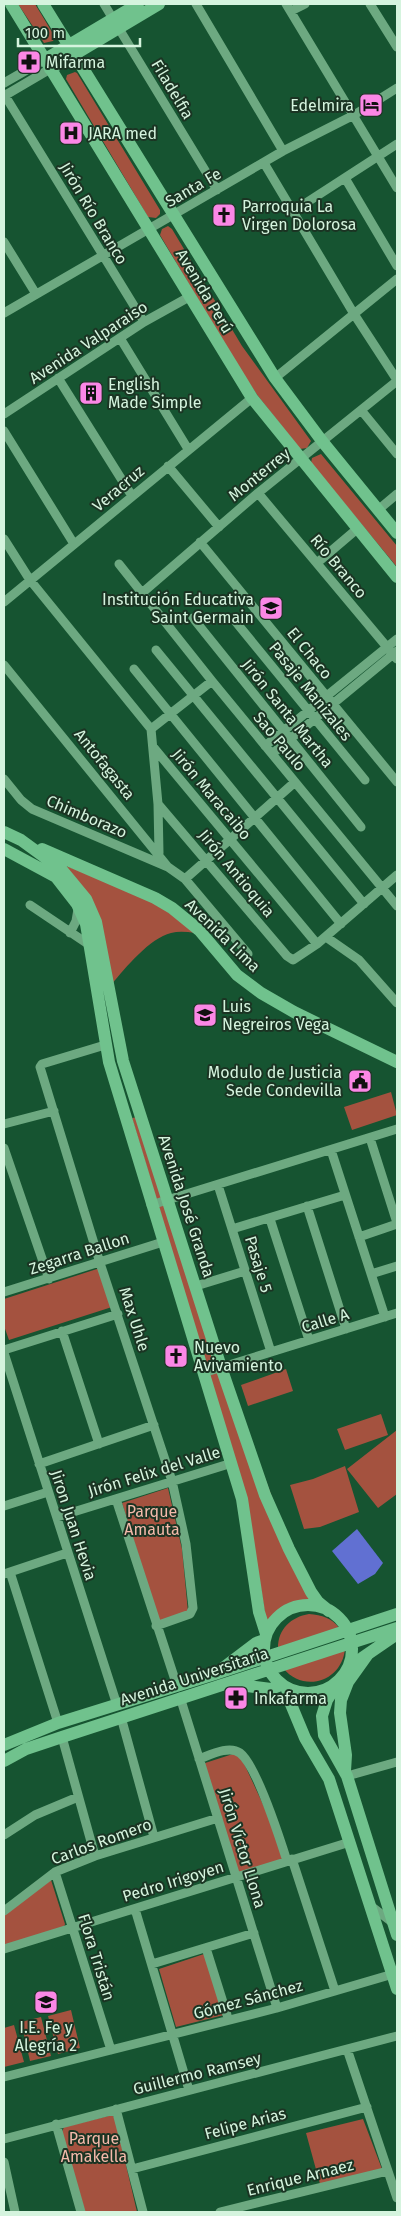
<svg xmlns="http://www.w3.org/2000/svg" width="401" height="2216" viewBox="0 0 401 2216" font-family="'Fira Sans',sans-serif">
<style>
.green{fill:#a4523f}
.water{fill:#6170d2}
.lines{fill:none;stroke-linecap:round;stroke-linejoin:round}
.minor{stroke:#6da981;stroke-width:9}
.major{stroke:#70c28d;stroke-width:12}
.labels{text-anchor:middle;stroke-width:4;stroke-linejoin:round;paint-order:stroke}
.poi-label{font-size:16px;fill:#d5f4de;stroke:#1b3423;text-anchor:start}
.street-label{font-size:16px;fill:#d5f4de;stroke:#1b3423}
.park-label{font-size:16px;fill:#f4b9aa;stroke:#1b3423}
</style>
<rect width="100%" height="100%" fill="#165431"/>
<path class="green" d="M 18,4 L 35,4 L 55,37 L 53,41 L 44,43 Z
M 75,72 L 77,73 L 160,210 L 160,214 L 156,218 L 148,217 L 66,79 L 67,75 Z
M 168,226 L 172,229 L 242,346 L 311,441 L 307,448 L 300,449 L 258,396 L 236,364 L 160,235 L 162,229 Z
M 321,454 L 397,546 L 397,567 L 311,463 L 312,458 Z
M 61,864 L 148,896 L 195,933 C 187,932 179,931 171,933 C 150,938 125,968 112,984 Z
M 391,1092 L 397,1115 L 352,1130 L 344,1107 Z
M 138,1117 L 189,1272 L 310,1600 L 309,1602 L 287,1608 L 267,1626 L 247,1502 L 132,1118 Z
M 100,1268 L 112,1307 L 9,1340 L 4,1326 L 4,1299 Z
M 286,1369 L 293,1391 L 248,1406 L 241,1385 Z
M 381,1414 L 388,1435 L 345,1450 L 337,1429 Z
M 397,1430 L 397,1494 L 378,1508 L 347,1469 Z
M 345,1466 L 359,1512 L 320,1527 L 304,1529 L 290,1485 L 313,1479 Z
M 168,1488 L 182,1549 L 188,1612 L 159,1621 L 122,1503 Z
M 309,1614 C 322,1615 332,1618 339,1628 L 278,1648 C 278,1629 291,1617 309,1614 Z
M 345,1648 C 343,1681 304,1694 283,1668 Z
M 236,1753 L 241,1757 L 267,1813 L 283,1859 L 238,1873 L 202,1764 Z
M 51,1880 L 65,1924 L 64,1927 L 4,1946 L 4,1915 Z
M 204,1954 L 224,2015 L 176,2027 L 159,1969 Z
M 71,2010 L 80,2048 L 58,2054 L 48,2016 Z
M 41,2017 L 51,2056 L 30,2061 L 21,2022 Z
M 14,2025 L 24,2062 L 4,2067 L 4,2028 Z
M 112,2115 L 115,2118 L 137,2212 L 85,2212 L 62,2132 L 64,2127 Z
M 363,2119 L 382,2169 L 320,2184 L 306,2133 Z"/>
<path class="water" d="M 357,1529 L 383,1563 L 375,1574 L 358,1584 L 332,1551 Z"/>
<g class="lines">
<path class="minor" d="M 104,4 L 217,190
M 196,4 L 283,151
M 286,4 L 397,188
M 370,4 L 397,47
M 291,11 L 305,4
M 4,83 L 44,60
M 4,94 L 144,322
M 4,96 L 50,69
M 264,163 L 354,314 L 397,380
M 345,178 L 397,266
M 292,212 L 397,144
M 4,242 L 36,294
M 4,313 L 283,151 L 354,115 L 397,88
M 120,338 L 188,449
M 58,378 L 132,496
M 275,378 L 397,279
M 361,410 L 397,454
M 4,414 L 144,322 L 189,297
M 4,431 L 74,544
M 168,466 L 219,527
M 258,493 L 397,659
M 378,510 L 397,494
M 4,539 L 30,580 L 151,729 L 158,804 L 159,853
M 200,542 L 397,782
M 317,563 L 357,529
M 119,564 L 212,681 L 397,906
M 142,593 L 258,493 L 397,381
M 4,602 L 252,398
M 193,618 L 361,827
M 235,621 L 365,780
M 156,650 L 364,904
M 4,665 L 168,867 L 185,879 L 248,954
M 134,669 L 341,924
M 151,729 L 212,681
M 265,746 L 397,639
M 154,748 L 317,944
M 272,754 L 397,651
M 4,779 L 21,800 L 32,809 L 168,867
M 158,804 L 287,956 L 293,960 L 317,944 L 397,875
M 185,879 L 295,782
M 30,905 L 91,946
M 70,933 L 76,921 L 78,909
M 326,937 L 359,960 L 397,1003
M 105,1045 L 42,1064 L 40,1067 L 100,1263 L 172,1481 L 186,1544 L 193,1608 L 190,1614 L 156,1626
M 4,1124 L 54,1111
M 370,1138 L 397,1223
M 4,1148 L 49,1279
M 331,1150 L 385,1317
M 218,1185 L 271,1352
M 151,1205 L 397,1129
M 307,1206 L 346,1329
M 270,1219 L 309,1340
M 232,1229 L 345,1195
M 359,1237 L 397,1224
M 371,1274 L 397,1266
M 196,1286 L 245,1271
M 4,1292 L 163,1242
M 62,1331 L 99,1444
M 4,1350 L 118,1314
M 4,1353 L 117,1705
M 203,1373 L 397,1313
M 39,1464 L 154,1425
M 116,1499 L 177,1686
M 4,1506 L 48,1492
M 57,1517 L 232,1463
M 10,1572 L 58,1723
M 4,1574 L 67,1553
M 180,1697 L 277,2008
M 121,1717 L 154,1837
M 62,1737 L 95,1856
M 199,1759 C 210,1755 229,1745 240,1753 C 256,1765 280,1839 287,1861
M 347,1776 L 397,1762
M 4,1835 L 35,1815 L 78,1797
M 292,1859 L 335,1991
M 55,1872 L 111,2050
M 371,1906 L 393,1923
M 135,1909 L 189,2090
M 4,1911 L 55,1872 L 95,1856 L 218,1818
M 206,1948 L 227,2015
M 4,1949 L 350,1842
M 152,1964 L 254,1933
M 347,2049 L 397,2198
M 4,2077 L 277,2008 L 393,1974
M 116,2109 L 143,2212
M 56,2124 L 81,2212
M 4,2139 L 397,2036
M 4,2162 L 15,2212
M 132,2169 L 367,2107
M 220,2212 L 388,2171"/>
<path class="major" d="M 11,4 L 252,398 L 397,577
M 43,4 L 275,378 L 322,441 L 397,533
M 44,60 L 138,4
M 50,69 L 159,4
M 4,832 L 21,840 L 62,870 L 86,899 L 96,922 L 123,1061 L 221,1367 L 265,1495 L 289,1549 L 311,1592 L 318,1602 L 329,1611
M 4,849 L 56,877 L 77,904 L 86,924 L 109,1062 L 242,1499 L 259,1612 L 266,1634
M 42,849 L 155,898 L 172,908 L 199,930 L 237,975 L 261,993 L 294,1012 L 397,1062
M264 1649a44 44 0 1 1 88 0a44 44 0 1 1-88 0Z
M 362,1658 L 397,1634
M 223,1668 L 256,1643 L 264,1640
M 338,1683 L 327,1700 L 322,1716 L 324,1735 L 347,1776 L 397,1935
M 232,1684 L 271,1689 L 281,1685
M 287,1689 L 290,1702 L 305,1738 L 329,1779 L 397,1989
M 4,1745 L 58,1723 L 215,1674 L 397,1614
M 4,1761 L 26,1749 L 62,1737 L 397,1628
M 345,1771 L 346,1755 L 340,1713 L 341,1700 L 348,1682 L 368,1654"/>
</g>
<defs>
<g id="pharmacy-square" transform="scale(1.25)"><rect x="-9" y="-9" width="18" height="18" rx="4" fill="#fb87e6" stroke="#1b3423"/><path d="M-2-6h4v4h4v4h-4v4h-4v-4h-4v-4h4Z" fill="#111"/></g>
<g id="hotel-square" transform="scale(1.25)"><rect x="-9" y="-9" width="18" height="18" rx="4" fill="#fb87e6" stroke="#1b3423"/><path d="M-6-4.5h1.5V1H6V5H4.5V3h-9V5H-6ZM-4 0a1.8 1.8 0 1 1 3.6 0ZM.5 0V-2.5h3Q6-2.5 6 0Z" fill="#111"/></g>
<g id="hospital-square" transform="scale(1.25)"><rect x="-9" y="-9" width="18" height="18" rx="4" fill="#fb87e6" stroke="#1b3423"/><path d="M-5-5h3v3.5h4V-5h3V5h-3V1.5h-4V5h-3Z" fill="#111"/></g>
<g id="church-square" transform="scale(1.25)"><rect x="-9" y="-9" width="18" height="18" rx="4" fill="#fb87e6" stroke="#1b3423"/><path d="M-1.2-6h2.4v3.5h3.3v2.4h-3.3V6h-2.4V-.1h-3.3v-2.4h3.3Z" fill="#111"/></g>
<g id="building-square" transform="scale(1.25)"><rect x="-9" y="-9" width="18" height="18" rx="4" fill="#fb87e6" stroke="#1b3423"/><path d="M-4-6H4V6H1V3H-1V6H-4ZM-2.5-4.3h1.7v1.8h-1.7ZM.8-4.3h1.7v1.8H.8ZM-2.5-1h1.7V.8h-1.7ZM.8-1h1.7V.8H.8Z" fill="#111"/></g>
<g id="school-square" transform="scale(1.25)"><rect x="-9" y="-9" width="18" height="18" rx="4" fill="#fb87e6" stroke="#1b3423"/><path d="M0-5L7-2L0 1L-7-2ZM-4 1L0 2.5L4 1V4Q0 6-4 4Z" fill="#111"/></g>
<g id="civic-square" transform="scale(1.25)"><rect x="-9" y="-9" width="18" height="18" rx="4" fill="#fb87e6" stroke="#1b3423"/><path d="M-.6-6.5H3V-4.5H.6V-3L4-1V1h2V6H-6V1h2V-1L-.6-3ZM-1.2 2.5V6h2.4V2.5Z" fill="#111"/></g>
</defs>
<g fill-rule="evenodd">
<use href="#pharmacy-square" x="29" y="62"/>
<use href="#hotel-square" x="371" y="105"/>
<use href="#hospital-square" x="71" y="133"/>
<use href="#church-square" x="224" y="215"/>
<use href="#building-square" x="91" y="393"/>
<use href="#school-square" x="271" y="608"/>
<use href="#school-square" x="205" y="1015"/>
<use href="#civic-square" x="360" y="1081"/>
<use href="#church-square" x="176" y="1356"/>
<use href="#pharmacy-square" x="236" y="1698"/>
<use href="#school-square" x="46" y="2002"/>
</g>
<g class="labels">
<g class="poi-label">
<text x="46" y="68">Mifarma</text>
<text x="354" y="111" text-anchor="end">Edelmira</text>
<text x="88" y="139">JARA med</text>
<text x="242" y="212">Parroquia La<tspan x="242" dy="18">Virgen Dolorosa</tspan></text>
<text x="108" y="390">English<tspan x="108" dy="18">Made Simple</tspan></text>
<text x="254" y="605" text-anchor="end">Institución Educativa<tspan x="254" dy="18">Saint Germain</tspan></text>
<text x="222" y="1012">Luis<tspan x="222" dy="18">Negreiros Vega</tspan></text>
<text x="342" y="1078" text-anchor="end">Modulo de Justicia<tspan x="342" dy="18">Sede Condevilla</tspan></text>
<text x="194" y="1353">Nuevo<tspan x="194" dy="18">Avivamiento</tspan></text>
<text x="254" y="1704">Inkafarma</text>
<text x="46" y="2033" text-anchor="middle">I.E. Fe y<tspan x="46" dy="18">Alegría 2</tspan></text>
</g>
<g class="street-label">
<text transform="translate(173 89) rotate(59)" y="6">Filadelfia</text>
<text transform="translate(193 187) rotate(-30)" y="6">Santa Fe</text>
<text transform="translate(94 213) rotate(59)" y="6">Jirón Río Branco</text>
<text transform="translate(205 291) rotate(59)" y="6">Avenida Perú</text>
<text transform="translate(88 342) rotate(-33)" y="6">Avenida Valparaiso</text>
<text transform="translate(259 474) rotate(-39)" y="6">Monterrey</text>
<text transform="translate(118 488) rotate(-40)" y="6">Veracruz</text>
<text transform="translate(339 566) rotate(50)" y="6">Río Branco</text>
<text transform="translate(310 653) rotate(51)" y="6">El Chaco</text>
<text transform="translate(311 691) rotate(51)" y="6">Pasaje Manizales</text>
<text transform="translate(288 713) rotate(51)" y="6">Jirón Santa Martha</text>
<text transform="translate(280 741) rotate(50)" y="6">Sao Paulo</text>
<text transform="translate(105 764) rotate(51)" y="6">Antofagasta</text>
<text transform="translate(212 794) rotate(50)" y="6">Jirón Maracaibo</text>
<text transform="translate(87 816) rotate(23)" y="6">Chimborazo</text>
<text transform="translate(237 873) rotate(50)" y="6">Jirón Antioquia</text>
<text transform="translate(223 935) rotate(44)" y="6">Avenida Lima</text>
<text transform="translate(187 1206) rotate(72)" y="6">Avenida José Granda</text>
<text transform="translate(79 1253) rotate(-18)" y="6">Zegarra Ballon</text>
<text transform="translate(259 1264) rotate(73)" y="6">Pasaje 5</text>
<text transform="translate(135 1319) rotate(72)" y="6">Max Uhle</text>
<text transform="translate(325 1320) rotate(-17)" y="6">Calle A</text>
<text transform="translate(154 1471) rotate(-17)" y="6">Jirón Felix del Valle</text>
<text transform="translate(74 1525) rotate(72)" y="6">Jiron Juan Hevia</text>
<text transform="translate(194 1676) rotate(-18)" y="6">Avenida Universitaria</text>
<text transform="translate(101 1841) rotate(-20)" y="6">Carlos Romero</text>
<text transform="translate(243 1848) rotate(73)" y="6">Jirón Víctor Llona</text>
<text transform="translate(173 1881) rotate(-17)" y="6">Pedro Irigoyen</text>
<text transform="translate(97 1957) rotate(73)" y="6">Flora Tristán</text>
<text transform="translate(248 1999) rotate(-15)" y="6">Gómez Sánchez</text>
<text transform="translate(197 2073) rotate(-14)" y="6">Guillermo Ramsey</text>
<text transform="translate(245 2123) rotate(-15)" y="6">Felipe Arias</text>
<text transform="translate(300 2177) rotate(-14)" y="6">Enrique Arnaez</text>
</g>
<g class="park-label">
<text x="152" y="1517">Parque<tspan x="152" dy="18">Amauta</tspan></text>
<text x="94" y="2144">Parque<tspan x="94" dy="18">Amakella</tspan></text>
</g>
</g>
<rect width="401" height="2216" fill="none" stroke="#d5f4de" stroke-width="10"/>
<path d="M18 38v8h122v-8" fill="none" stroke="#d5f4de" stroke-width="2.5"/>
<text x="25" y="38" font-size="15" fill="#d5f4de" stroke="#1b3423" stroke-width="4" paint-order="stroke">100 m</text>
</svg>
